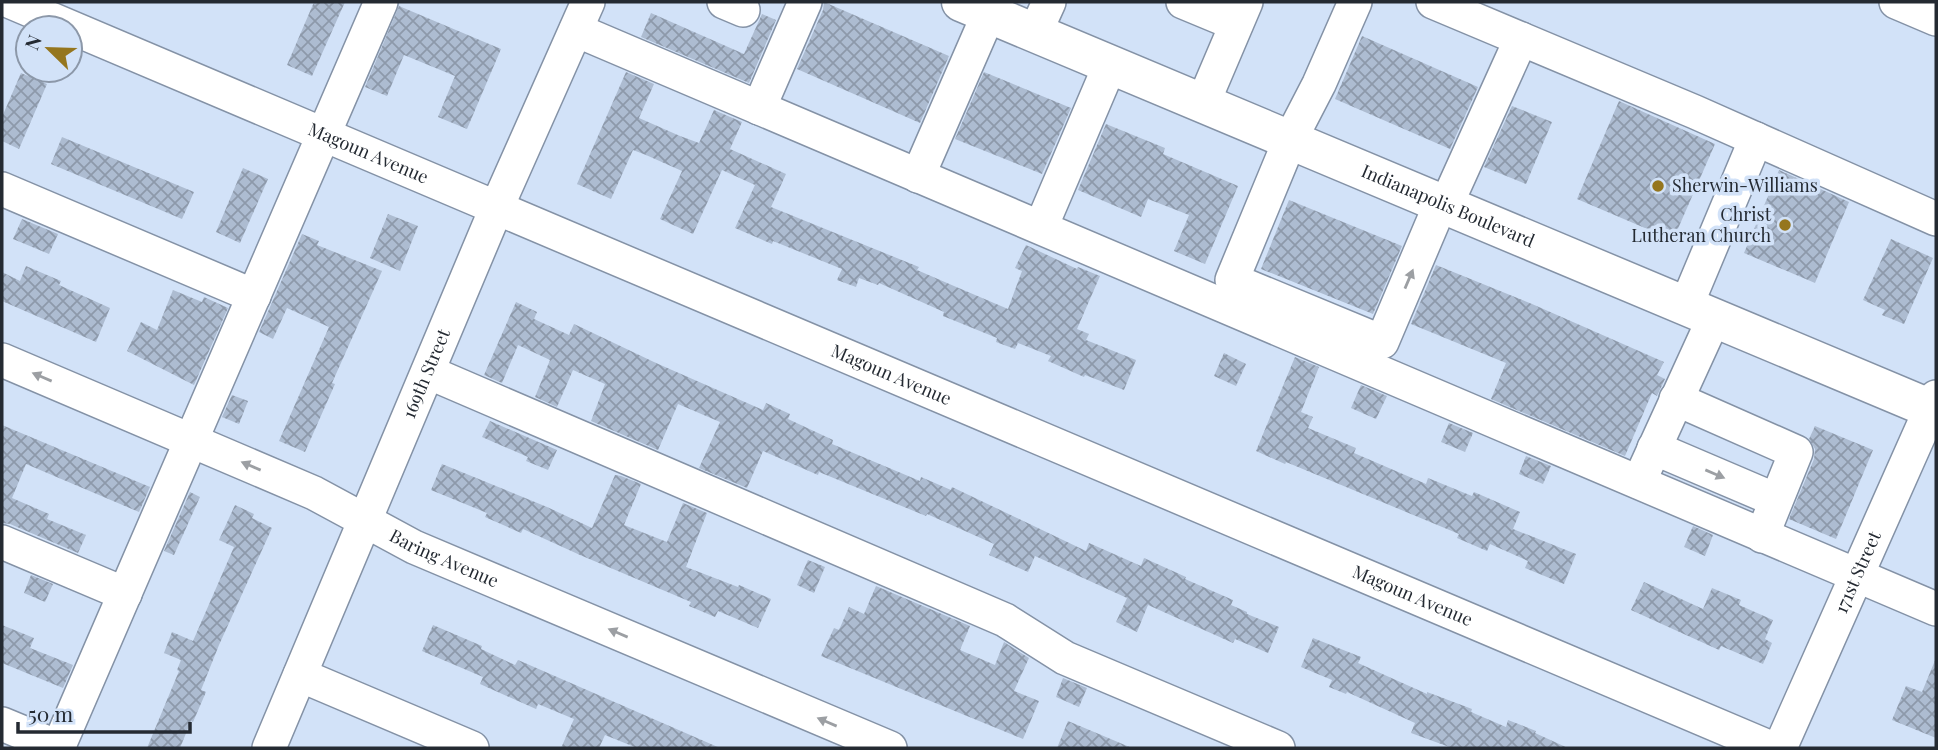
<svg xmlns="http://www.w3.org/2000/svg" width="1938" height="750" viewBox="0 0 1938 750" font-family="'Playfair Display',serif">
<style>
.building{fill:url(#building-cross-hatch)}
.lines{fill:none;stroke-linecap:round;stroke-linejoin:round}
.minor-casing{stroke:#8492a6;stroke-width:36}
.major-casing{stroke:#8492a6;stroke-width:41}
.minor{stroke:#fff;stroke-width:33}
.major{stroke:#fff;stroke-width:38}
.oneway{fill:#9c9fa3}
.poi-dot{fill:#95761e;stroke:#d2e2f8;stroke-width:2.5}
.labels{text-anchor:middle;stroke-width:7;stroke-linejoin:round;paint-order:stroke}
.street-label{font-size:18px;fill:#242a32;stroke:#d2e2f8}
.poi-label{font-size:18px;fill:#242a32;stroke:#d2e2f8;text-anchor:start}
</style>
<defs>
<pattern id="building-cross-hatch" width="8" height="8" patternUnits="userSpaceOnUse" patternTransform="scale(1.75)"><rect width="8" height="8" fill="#adbcd1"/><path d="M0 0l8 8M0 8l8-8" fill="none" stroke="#8d99aa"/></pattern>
</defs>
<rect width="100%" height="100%" fill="#d2e2f8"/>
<path class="building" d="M 314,2 L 345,2 L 312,76 L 287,65 Z
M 824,2 L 949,56 L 920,123 L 797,69 L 823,10 Z
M 399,6 L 501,49 L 467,129 L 438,117 L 455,76 L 404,55 L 387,96 L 365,87 Z
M 651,13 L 744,54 L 762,14 L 776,20 L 749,83 L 641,37 Z
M 1362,36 L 1478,87 L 1450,149 L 1335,99 Z
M 626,72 L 654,84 L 639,118 L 680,136 L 699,143 L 714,110 L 742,122 L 730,149 L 786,174 L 771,207 L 919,267 L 917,270 L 954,286 L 1008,309 L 1022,271 L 1015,268 L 1026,245 L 1077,269 L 1078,267 L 1100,276 L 1077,329 L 1089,334 L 1086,340 L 1136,360 L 1124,390 L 1085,375 L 1084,377 L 1048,361 L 1051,356 L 1018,343 L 1015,349 L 996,342 L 997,338 L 943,316 L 944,312 L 879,283 L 878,285 L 859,278 L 856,287 L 837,280 L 842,269 L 773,241 L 772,244 L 735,228 L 755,185 L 722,170 L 693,234 L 660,219 L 682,171 L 646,155 L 633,150 L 611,199 L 577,184 Z
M 984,72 L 1071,108 L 1042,174 L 955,139 Z
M 21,73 L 47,84 L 19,149 L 2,141 L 2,117 Z
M 1619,101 L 1715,144 L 1673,240 L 1577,199 Z
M 1512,106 L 1552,122 L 1526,184 L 1484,167 Z
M 1106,124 L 1165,148 L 1163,154 L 1238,186 L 1205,264 L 1174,251 L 1189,215 L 1148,199 L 1141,217 L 1078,190 Z
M 62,137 L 194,192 L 182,219 L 51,164 Z
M 243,168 L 268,179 L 240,243 L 216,232 Z
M 1779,170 L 1849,202 L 1815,283 L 1744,253 Z
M 1289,200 L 1402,246 L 1373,314 L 1261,269 Z
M 388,214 L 418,226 L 400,271 L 370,258 Z
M 22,219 L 58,234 L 49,254 L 13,239 Z
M 302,234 L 319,241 L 317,245 L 382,271 L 332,383 L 335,384 L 305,452 L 279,441 L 329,327 L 287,308 L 273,339 L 259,332 Z
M 1891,239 L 1933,258 L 1904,324 L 1882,315 L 1885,310 L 1863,300 Z
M 1436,265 L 1532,304 L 1664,362 L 1657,375 L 1665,379 L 1657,396 L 1652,393 L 1625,456 L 1491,399 L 1506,363 L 1411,324 Z
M 26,266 L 61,281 L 59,285 L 110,308 L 96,342 L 2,301 L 2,272 L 20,281 Z
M 173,290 L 202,302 L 204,297 L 228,308 L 194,385 L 127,351 L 141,322 L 157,330 Z
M 516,302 L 537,312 L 534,319 L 569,335 L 574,324 L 656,363 L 763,410 L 766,403 L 790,414 L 788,419 L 833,440 L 832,444 L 920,481 L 921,477 L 951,490 L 952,487 L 1086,551 L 1089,543 L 1141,566 L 1144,558 L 1186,577 L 1185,579 L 1233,600 L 1231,605 L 1247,612 L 1247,614 L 1279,627 L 1268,653 L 1235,639 L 1233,643 L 1148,605 L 1137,632 L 1116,622 L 1127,598 L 1035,556 L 1028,572 L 989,555 L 994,544 L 927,514 L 926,516 L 819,472 L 818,475 L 763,451 L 747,488 L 699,468 L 720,422 L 678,404 L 658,450 L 591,421 L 605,384 L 573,370 L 557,407 L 535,397 L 550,360 L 518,345 L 502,383 L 484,375 Z
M 1224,353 L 1246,364 L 1236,386 L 1214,376 Z
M 1295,357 L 1319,367 L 1301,412 L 1313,417 L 1308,428 L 1356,448 L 1354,453 L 1426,484 L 1428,478 L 1472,496 L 1474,492 L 1520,512 L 1513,529 L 1576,554 L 1564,584 L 1525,568 L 1528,561 L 1490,544 L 1487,551 L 1457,538 L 1459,534 L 1286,462 L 1285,464 L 1256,451 Z
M 1361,385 L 1387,396 L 1376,419 L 1351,408 Z
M 232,395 L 248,401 L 239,424 L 222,417 Z
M 490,421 L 557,450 L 548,470 L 526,461 L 528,457 L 482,437 Z
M 1449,423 L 1473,433 L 1465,452 L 1441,442 Z
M 2,425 L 150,487 L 139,512 L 26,464 L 12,498 L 49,514 L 47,519 L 86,535 L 78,553 L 10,524 L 2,523 Z
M 1815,426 L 1873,450 L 1836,539 L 1789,519 L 1814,459 L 1815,449 L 1809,439 Z
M 1526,456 L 1551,466 L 1543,484 L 1519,474 Z
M 442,464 L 547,507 L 592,528 L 615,475 L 621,476 L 641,484 L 624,525 L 667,542 L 683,503 L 707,513 L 686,567 L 738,587 L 739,585 L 771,599 L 758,628 L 718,611 L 715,617 L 689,606 L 691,602 L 580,555 L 523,529 L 521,533 L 485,517 L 487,513 L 431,490 Z
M 190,492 L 200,497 L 174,555 L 164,551 Z
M 235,505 L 254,514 L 252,518 L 272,528 L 219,645 L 201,690 L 206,692 L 193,722 L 191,721 L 180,748 L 147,748 L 179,671 L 177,670 L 181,660 L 164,653 L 172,632 L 193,641 L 234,547 L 219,540 Z
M 1693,526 L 1713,535 L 1705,556 L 1684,547 Z
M 808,560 L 825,567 L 814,593 L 797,585 Z
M 31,575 L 53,584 L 45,602 L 24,593 Z
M 1644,582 L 1703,609 L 1712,588 L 1741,600 L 1739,605 L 1773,620 L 1765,639 L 1772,643 L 1763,664 L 1721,646 L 1719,650 L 1631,610 Z
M 876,586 L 970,626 L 960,650 L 995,665 L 1004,642 L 1029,658 L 1014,691 L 1039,701 L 1023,739 L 821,656 L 834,628 L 839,630 L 849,607 L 864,614 Z
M 2,625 L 34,638 L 30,648 L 73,665 L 63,688 L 2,663 Z
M 433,625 L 482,646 L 481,649 L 515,665 L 518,660 L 720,748 L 637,748 L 605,735 L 599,748 L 561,748 L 574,719 L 538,704 L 536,709 L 480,684 L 483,677 L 422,651 Z
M 1313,638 L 1361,657 L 1358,663 L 1427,694 L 1427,692 L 1472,709 L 1471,712 L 1506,727 L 1508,720 L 1536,731 L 1535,733 L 1568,748 L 1452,748 L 1411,733 L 1415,723 L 1347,692 L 1346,694 L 1329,687 L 1332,680 L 1301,667 Z
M 1936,658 L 1936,738 L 1892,720 L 1906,686 L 1922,692 Z
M 1063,678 L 1087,688 L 1079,707 L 1056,697 Z
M 1068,721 L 1132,748 L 1057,748 Z"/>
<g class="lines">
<g class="minor-casing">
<g id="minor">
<path id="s1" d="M 11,2 L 1771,748"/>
<path d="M 724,2 L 743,10"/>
<path d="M 1183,2 L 1236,24"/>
<path d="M 1355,2 L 1319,84 L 1290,140 L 1232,280 L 1382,342 L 1441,203"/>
<path d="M 1433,2 L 1695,112 L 1936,219"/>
<path d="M 1896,2 L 1936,19"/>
<path d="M 576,30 L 1936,609"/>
<path d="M 1035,33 L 1049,2"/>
<path d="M 1203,103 L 1246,2"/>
<path d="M 759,108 L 805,2"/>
<path d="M 918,176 L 989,13"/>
<path d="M 2,189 L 254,296"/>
<path d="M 1446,205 L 1521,39"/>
<path d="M 1041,227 L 1110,65"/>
<path d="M 1686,306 L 1756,139"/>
<path id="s2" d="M 2,360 L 314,493 L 414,547 L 890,748"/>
<path d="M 428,372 L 1005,620 L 1065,658 L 1278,748"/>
<path d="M 1676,399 L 1796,452 L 1762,536"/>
<path d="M 1654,448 L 1776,500"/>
<path d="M 1639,482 L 1714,318"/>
<path d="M 2,542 L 125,594"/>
<path d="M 300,675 L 472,748"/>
<path d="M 2,724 L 60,748"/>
<path d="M 58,748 L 381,2"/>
<path id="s3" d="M 269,748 L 496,209 L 588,2"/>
<path id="s4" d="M 1780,748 L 1936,397"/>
</g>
</g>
<g class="major-casing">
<g id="major">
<path id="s5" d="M 961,2 L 1936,411"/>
</g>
</g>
<use href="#minor" class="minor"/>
<use href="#major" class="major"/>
</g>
<defs><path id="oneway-solid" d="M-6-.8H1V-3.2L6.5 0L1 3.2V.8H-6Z" transform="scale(1.75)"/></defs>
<g class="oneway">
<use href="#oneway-solid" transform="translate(1409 279) rotate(-67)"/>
<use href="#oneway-solid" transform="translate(42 377) rotate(-157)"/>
<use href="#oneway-solid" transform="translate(251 466) rotate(-157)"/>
<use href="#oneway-solid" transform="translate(1715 474) rotate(23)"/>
<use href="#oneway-solid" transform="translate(618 633) rotate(-157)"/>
<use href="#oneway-solid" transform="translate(827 722) rotate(-157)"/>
</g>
<g class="poi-dot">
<circle cx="1658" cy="186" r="7"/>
<circle cx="1785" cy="225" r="7"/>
</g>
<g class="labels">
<g class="street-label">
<text dy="6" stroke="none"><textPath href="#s1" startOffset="388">Magoun Avenue</textPath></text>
<text dy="6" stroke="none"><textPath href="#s5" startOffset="528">Indianapolis Boulevard</textPath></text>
<text dy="6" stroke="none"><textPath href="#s3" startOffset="406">169th Street</textPath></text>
<text dy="6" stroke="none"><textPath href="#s1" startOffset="956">Magoun Avenue</textPath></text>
<text dy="6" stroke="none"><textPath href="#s2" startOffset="485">Baring Avenue</textPath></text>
<text dy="6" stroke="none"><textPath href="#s4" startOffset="192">171st Street</textPath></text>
<text dy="6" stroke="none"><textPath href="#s1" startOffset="1522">Magoun Avenue</textPath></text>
</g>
<g class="poi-label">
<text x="1672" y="192">Sherwin-Williams</text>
<text x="1771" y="221" text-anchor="end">Christ<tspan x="1771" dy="21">Lutheran Church</tspan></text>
</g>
</g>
<rect width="1938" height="750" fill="none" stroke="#242a32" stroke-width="7"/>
<g transform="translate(49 49) rotate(293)"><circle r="33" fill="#d2e2f8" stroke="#8c98a9" stroke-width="2"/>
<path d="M0-5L12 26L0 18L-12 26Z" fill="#95761e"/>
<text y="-10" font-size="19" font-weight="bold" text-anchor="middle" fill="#242a32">N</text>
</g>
<path d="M18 722v10h172v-10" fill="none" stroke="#242a32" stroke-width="3.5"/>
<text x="28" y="722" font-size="21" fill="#242a32" stroke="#d2e2f8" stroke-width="5" paint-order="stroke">50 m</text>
</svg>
